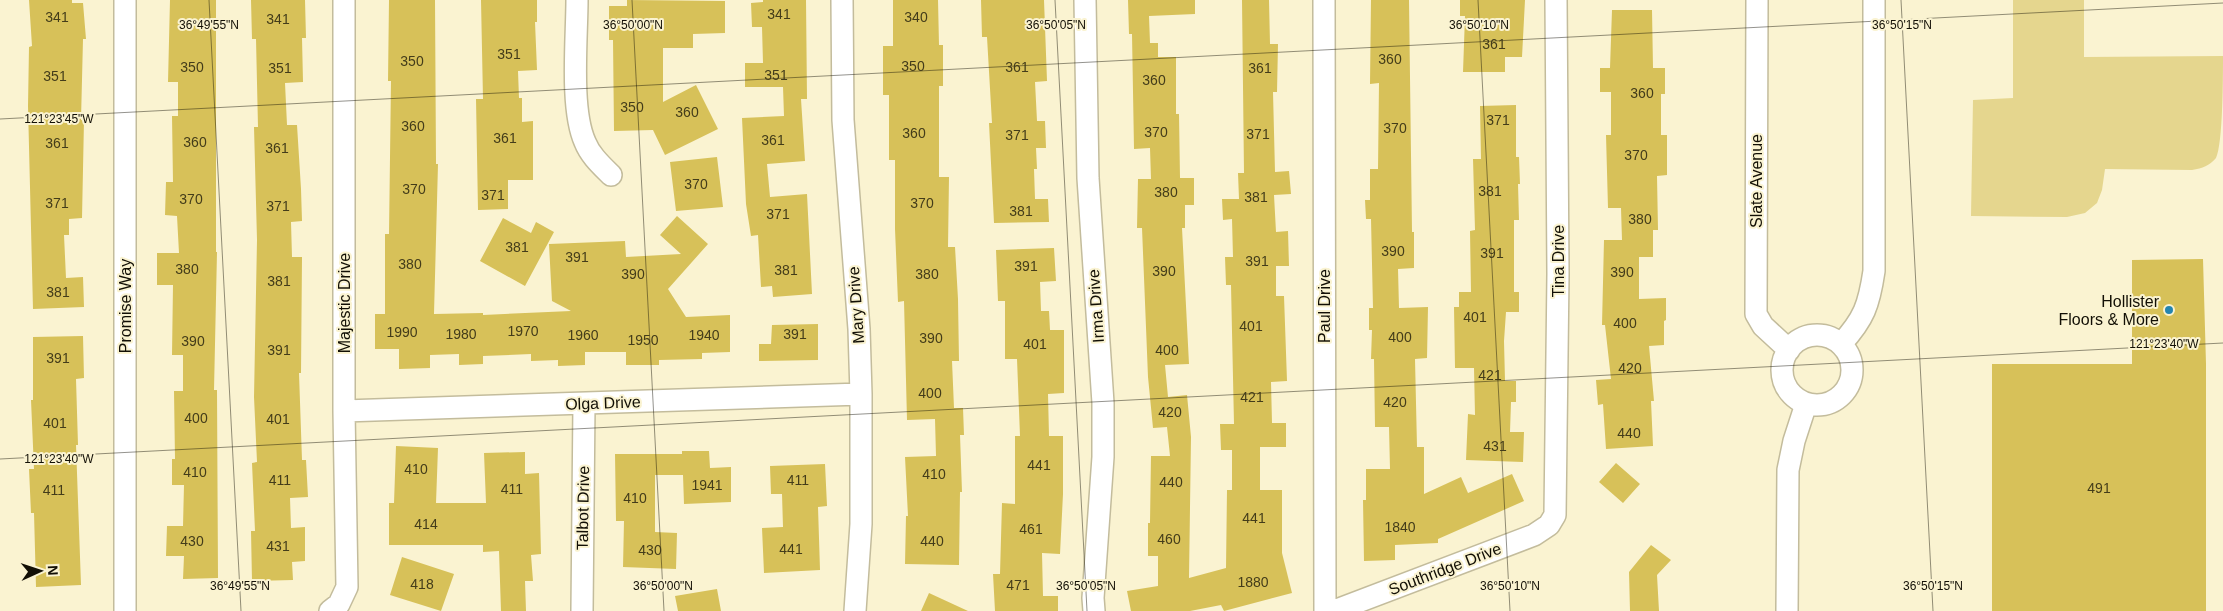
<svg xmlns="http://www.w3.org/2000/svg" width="2223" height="611" font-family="Arial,sans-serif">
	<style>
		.green { fill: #e5d68e }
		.building { fill: #d7c159 }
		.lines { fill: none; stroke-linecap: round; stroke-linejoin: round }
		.minor-casing { stroke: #c3bc9c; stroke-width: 24 }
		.minor { stroke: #fff; stroke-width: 21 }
		.ticks { fill: none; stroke: #120f05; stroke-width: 1; stroke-opacity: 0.45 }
		.poi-dot { fill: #2485b0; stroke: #faf3d1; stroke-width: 2 }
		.labels { text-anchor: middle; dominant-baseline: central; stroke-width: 4; stroke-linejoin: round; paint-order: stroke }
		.number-label { font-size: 14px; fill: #433c1a }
		.street-label { font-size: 16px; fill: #120f05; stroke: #faf3d1 }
		.poi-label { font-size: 16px; fill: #120f05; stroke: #faf3d1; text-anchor: end }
		.ticks-label { font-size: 12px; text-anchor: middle; fill: #120f05; stroke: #faf3d1; stroke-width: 4; stroke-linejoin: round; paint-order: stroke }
	</style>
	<rect width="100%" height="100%" fill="#faf3d1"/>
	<!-- green -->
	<path class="green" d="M2013,0h71v57l139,-1c0,20 0,88 -7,102 -7,8 -13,10 -24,12l-87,-1 -3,21 -5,13 -12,10 -18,4 -96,-1 2,-116 40,-2z"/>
	<!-- building -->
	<path class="building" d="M29,0h43v3h11l3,36h-3l-2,81h3l-2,98 -13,1v16h-5l2,43 17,-1 1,30 -51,2 -5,-203 1,-59 3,-1z
		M170,0h46v252h1l-3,138h3l1,188 -35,1 1,-23h-18l1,-30h16l1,-41h-12v-26h3l-1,-68h9v-36h-11l1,-70h-16v-32h22l-2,-37 -12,-1 1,-33h7l-1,-66h6v-34h-10z
		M251,0h54l1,38h-4l1,44 -18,1 2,42h10l4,64 1,32 -11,1 1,35h10l-1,116h-2l3,87h4l2,37 -18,1 1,30 14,-1v34l-13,1 1,18 -41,1 -1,-50h4l-3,-68 5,-1 -3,-65 3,-157 -3,-113h4l-2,-88h-4z
		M389,0h46l1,164h2l-4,150 49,-1v2l88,-4 -19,-10 -3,-57 76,-3 1,16 55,-3 -21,-19 17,-19 31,28 -40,45 18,28 44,-2v37l-28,1v6l-43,1v5h-33v-13h-41v13l-27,1v-6l-27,1v-7l-48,2v8l-24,1v-11l-29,1v13l-31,1v-20h-24v-35h10v-80h4l2,-153h-3z
		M481,0h56v22h-2l2,48 -19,1 1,27h3v24l11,-1v59h-25v29l-30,1 -2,-111h7z
		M627,0l98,1v32l-32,1v14h-30v54l33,-17 22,44 -53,26 -12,-25 -39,1 -1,-91h-4v-34h18z
		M763,0h43l1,99h-6l4,62 -38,3 3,33 37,-3 5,100 -39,3 -1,-11 -11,1 -3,-52 -7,1 -5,-32 -4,-86 42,-2 -1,-29h-38v-24h18l-1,-36h-10l-1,-24 12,-1z
		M893,0h45l1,45h4v41h-4v91h10l-1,70h7l3,52 1,62h-7l2,47h9l1,27h-4l2,57h-2l-1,73 -54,-1 1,-48h2l-3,-59 31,-1 -1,-37 -28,1 -3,-119 -6,1 -3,-73v-69h-6v-65h-6v-49h10z
		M981,0h63l3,81 -12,1 2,39h8l1,27h-10l1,21h-3l1,30h13l1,23 -55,1 -5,-100h3l-5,-86h-5z
		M1128,0h67v14l-46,2 1,27h8v14h18v57h3l1,64h14v27h-9v23h-3l7,136 -24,1 3,32 19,-2 4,42 -2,141 37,-10 1,-78h5v-40h-11l-1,-26h14l-3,-139h-5l-1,-28h8l-1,-38 -9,1 -1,-21h17l-1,-26h6l-2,-173h27l1,44h8l-1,48h-4l2,80 14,-1 2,23 -17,1 2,37 12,-1 1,35h-13v30h8l3,85 -16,1 1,41h14v24h-26v43h22v63l10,40 -68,18 -3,-6 -31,6h-59l-4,-20 31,-5v-30h-10v-33h2l1,-67h19l-3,-29 -14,1 -5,-51 -6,-149h-5l1,-49h13l-1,-31 -16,1 -2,-115h-3z
		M1371,0h38l3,232h2v36l-16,1 1,39 29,-1 -1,51 -12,1 2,88h7v47l37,-17 7,16 44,-19 12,27 -86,38v4l-43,2v15l-31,1 -1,-61h3v-31h24l-1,-42h-14l-1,-68h-3l1,-29h-3v-22h4l-2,-89h-5l-1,-19h5v-31h8l1,-86 -9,1z
		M1460,0h65l-3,57h-17v15h-42l2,-56h-5z
		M1612,10h40l1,58h12v26h-4v41h6v40l-10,1 1,54h-5v27h-14v42l27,-1v22l-2,1v24l-15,1 5,55h-3l2,45 -47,3 -3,-45 -5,1 -2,-25 15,-1 -6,-54h-3l2,-85h18l-1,-32h-13l-2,-73h5v-43h-11v-24h10z
		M1516,105v52h3l1,27h-2l1,36h-5v72h5v20h-13l-2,29 1,40h11v21h-5l-1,30h14l-1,30 -57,-2 2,-46 7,1 -1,-47h-19l-1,-61h5v-15h12l-1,-61 5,-1 -2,-71h8l-1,-53z
		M717,157l6,50 -47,4 -6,-49z
		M503,218l28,15 5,-11 18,10 -29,54 -45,-25z
		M1054,248l2,33 -16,1 1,29h8l1,19h14v63l-16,1 1,42h14v58l-3,60 -18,-1 1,43h15v15h-63l-2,-37h7l2,-71 13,1v-68h5l-3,-77h-12v-58h-7l-2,-51z
		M2203,259l3,105v247h-214v-247h140v-104z
		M818,324v36l-59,1v-17h12l1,-19z
		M83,336l1,42 -8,1 2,66h-2l5,140 -45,2 -2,-74h-3l-2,-44h5l-3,-69h2v-63z
		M396,446l42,2 -2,55h50l-2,-50 41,-1v22l14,-1 2,81 -10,1 2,26h-8l1,30h-25l-2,-60 -16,1v-7h-94v-42h5z
		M682,451h27l1,17 21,-1v35l-47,2 -1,-29h-28v57l22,1 -1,36 -53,-2 1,-46h-8l-1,-67h67z
		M1616,463l24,21 -17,19 -24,-21z
		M825,464l2,42 -9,1 2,63 -56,3 -2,-45 21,-1 -1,-33h-11l-1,-28z
		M1651,545l20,15 -14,15 2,36h-29l-1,-39z
		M402,557l52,17 -13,37 -51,-16z
		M717,589l4,22h-43l-3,-15z
		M929,593l39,18h-47z"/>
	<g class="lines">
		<!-- minor casing -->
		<g class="minor-casing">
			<path id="minor" d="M577,0c0,38 -7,109 8,142 5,13 16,23 26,33
				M842,0l1,120 16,209 2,65v130l-6,87
				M1085,0l3,178 15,225v54l-10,141 1,13
				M1324,0l1,611
				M1757,0l-1,314 7,12 26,24
				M1782 370a35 35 0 1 1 70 0a35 35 0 1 1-70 0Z
				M1841,344c23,-25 28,-39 33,-73v-271
				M344,411l517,-17
				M125,611v-611
				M330,611l9,-7 8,-17 -3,-176v-411
				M582,611l2,-207
				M1334,611l200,-76 15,-10 6,-10 3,-241 -2,-274
				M1787,611l1,-141 6,-29 12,-37"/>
		</g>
		<!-- minor -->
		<use href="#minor" class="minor"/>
	</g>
	<!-- ticks -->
	<path class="ticks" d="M209,0l32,611M632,0l32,611M1055,0l32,611M1478,0l32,611M1901,0l32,611M0,119l2223,-116M0,459l2223,-116"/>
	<!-- markers -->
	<circle class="poi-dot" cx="2169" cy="310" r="5"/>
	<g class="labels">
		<!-- number labels -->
		<g class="number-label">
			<text x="779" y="14">341</text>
			<text x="57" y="17">341</text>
			<text x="916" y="17">340</text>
			<text x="278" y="19">341</text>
			<text x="1494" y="44">361</text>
			<text x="509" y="54">351</text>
			<text x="1390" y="59">360</text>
			<text x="412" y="61">350</text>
			<text x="913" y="66">350</text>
			<text x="192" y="67">350</text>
			<text x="1017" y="67">361</text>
			<text x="280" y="68">351</text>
			<text x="1260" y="68">361</text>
			<text x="776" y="75">351</text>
			<text x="55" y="76">351</text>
			<text x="1154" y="80">360</text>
			<text x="1642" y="93">360</text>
			<text x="632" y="107">350</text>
			<text x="687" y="112">360</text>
			<text x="1498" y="120">371</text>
			<text x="413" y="126">360</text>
			<text x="1395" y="128">370</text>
			<text x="1156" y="132">370</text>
			<text x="914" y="133">360</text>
			<text x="1258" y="134">371</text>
			<text x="1017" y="135">371</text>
			<text x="505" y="138">361</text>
			<text x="773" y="140">361</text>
			<text x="195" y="142">360</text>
			<text x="57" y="143">361</text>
			<text x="277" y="148">361</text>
			<text x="1636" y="155">370</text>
			<text x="696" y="184">370</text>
			<text x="414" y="189">370</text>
			<text x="1490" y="191">381</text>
			<text x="1166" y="192">380</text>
			<text x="493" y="195">371</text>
			<text x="1256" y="197">381</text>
			<text x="191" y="199">370</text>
			<text x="57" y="203">371</text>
			<text x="922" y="203">370</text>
			<text x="278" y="206">371</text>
			<text x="1021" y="211">381</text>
			<text x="778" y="214">371</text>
			<text x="1640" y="219">380</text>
			<text x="517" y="247">381</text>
			<text x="1393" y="251">390</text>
			<text x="1492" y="253">391</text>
			<text x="577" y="257">391</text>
			<text x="1257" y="261">391</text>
			<text x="410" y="264">380</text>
			<text x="1026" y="266">391</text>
			<text x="187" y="269">380</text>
			<text x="786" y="270">381</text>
			<text x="1164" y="271">390</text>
			<text x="1622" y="272">390</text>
			<text x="633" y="274">390</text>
			<text x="927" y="274">380</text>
			<text x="279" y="281">381</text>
			<text x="58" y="292">381</text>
			<text x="1475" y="317">401</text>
			<text x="1625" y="323">400</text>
			<text x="1251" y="326">401</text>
			<text x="523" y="331">1970</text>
			<text x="402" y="332">1990</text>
			<text x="461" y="334">1980</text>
			<text x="795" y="334">391</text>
			<text x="583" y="335">1960</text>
			<text x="704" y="335">1940</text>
			<text x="1400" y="337">400</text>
			<text x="931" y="338">390</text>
			<text x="643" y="340">1950</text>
			<text x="193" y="341">390</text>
			<text x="1035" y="344">401</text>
			<text x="279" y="350">391</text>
			<text x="1167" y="350">400</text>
			<text x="58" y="358">391</text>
			<text x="1630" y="368">420</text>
			<text x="1490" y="375">421</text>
			<text x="930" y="393">400</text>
			<text x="1252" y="397">421</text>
			<text x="1395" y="402">420</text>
			<text x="1170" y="412">420</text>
			<text x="196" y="418">400</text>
			<text x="278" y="419">401</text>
			<text x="55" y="423">401</text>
			<text x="1629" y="433">440</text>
			<text x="1495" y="446">431</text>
			<text x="1039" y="465">441</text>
			<text x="416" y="469">410</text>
			<text x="195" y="472">410</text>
			<text x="934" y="474">410</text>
			<text x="280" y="480">411</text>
			<text x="798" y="480">411</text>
			<text x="1171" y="482">440</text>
			<text x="707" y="485">1941</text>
			<text x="2099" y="488">491</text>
			<text x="512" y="489">411</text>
			<text x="54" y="490">411</text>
			<text x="635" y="498">410</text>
			<text x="1254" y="518">441</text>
			<text x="426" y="524">414</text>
			<text x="1400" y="527">1840</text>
			<text x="1031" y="529">461</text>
			<text x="1169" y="539">460</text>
			<text x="192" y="541">430</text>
			<text x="932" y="541">440</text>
			<text x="278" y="546">431</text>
			<text x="791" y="549">441</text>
			<text x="650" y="550">430</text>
			<text x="1253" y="582">1880</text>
			<text x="422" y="584">418</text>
			<text x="1018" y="585">471</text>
		</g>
		<!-- street labels -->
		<g class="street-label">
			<text transform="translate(1756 181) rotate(-90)">Slate Avenue</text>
			<text transform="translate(1558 261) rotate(-90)">Tina Drive</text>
			<text transform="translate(344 303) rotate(-90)">Majestic Drive</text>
			<text transform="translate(856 305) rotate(-94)">Mary Drive</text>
			<text transform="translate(125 306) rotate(-90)">Promise Way</text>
			<text transform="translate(1096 306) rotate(-94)">Irma Drive</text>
			<text transform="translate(1324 306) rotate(-90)">Paul Drive</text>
			<text transform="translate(603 403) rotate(-2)">Olga Drive</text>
			<text transform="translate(583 508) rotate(-89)">Talbot Drive</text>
			<text transform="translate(1445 569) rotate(-21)">Southridge Drive</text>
		</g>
		<!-- poi labels -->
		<g class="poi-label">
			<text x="2159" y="301">Hollister<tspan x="2159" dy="18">Floors &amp; More</tspan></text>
		</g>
	</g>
	<g class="ticks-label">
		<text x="209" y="29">36°49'55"N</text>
		<text x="633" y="29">36°50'00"N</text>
		<text x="1056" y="29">36°50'05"N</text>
		<text x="1479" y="29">36°50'10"N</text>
		<text x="1902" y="29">36°50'15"N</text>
		<text x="59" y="123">121°23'45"W</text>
		<text x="2164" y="348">121°23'40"W</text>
		<text x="59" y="463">121°23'40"W</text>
		<text x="240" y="590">36°49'55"N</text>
		<text x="663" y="590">36°50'00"N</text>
		<text x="1086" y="590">36°50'05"N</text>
		<text x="1510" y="590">36°50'10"N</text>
		<text x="1933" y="590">36°50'15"N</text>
	</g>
	<!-- north arrow -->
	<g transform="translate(40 571) rotate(87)" stroke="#faf3d1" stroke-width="4" paint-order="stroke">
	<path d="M0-4L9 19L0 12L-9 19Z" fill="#120f05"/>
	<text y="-8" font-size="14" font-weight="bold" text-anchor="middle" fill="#120f05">N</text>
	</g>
</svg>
